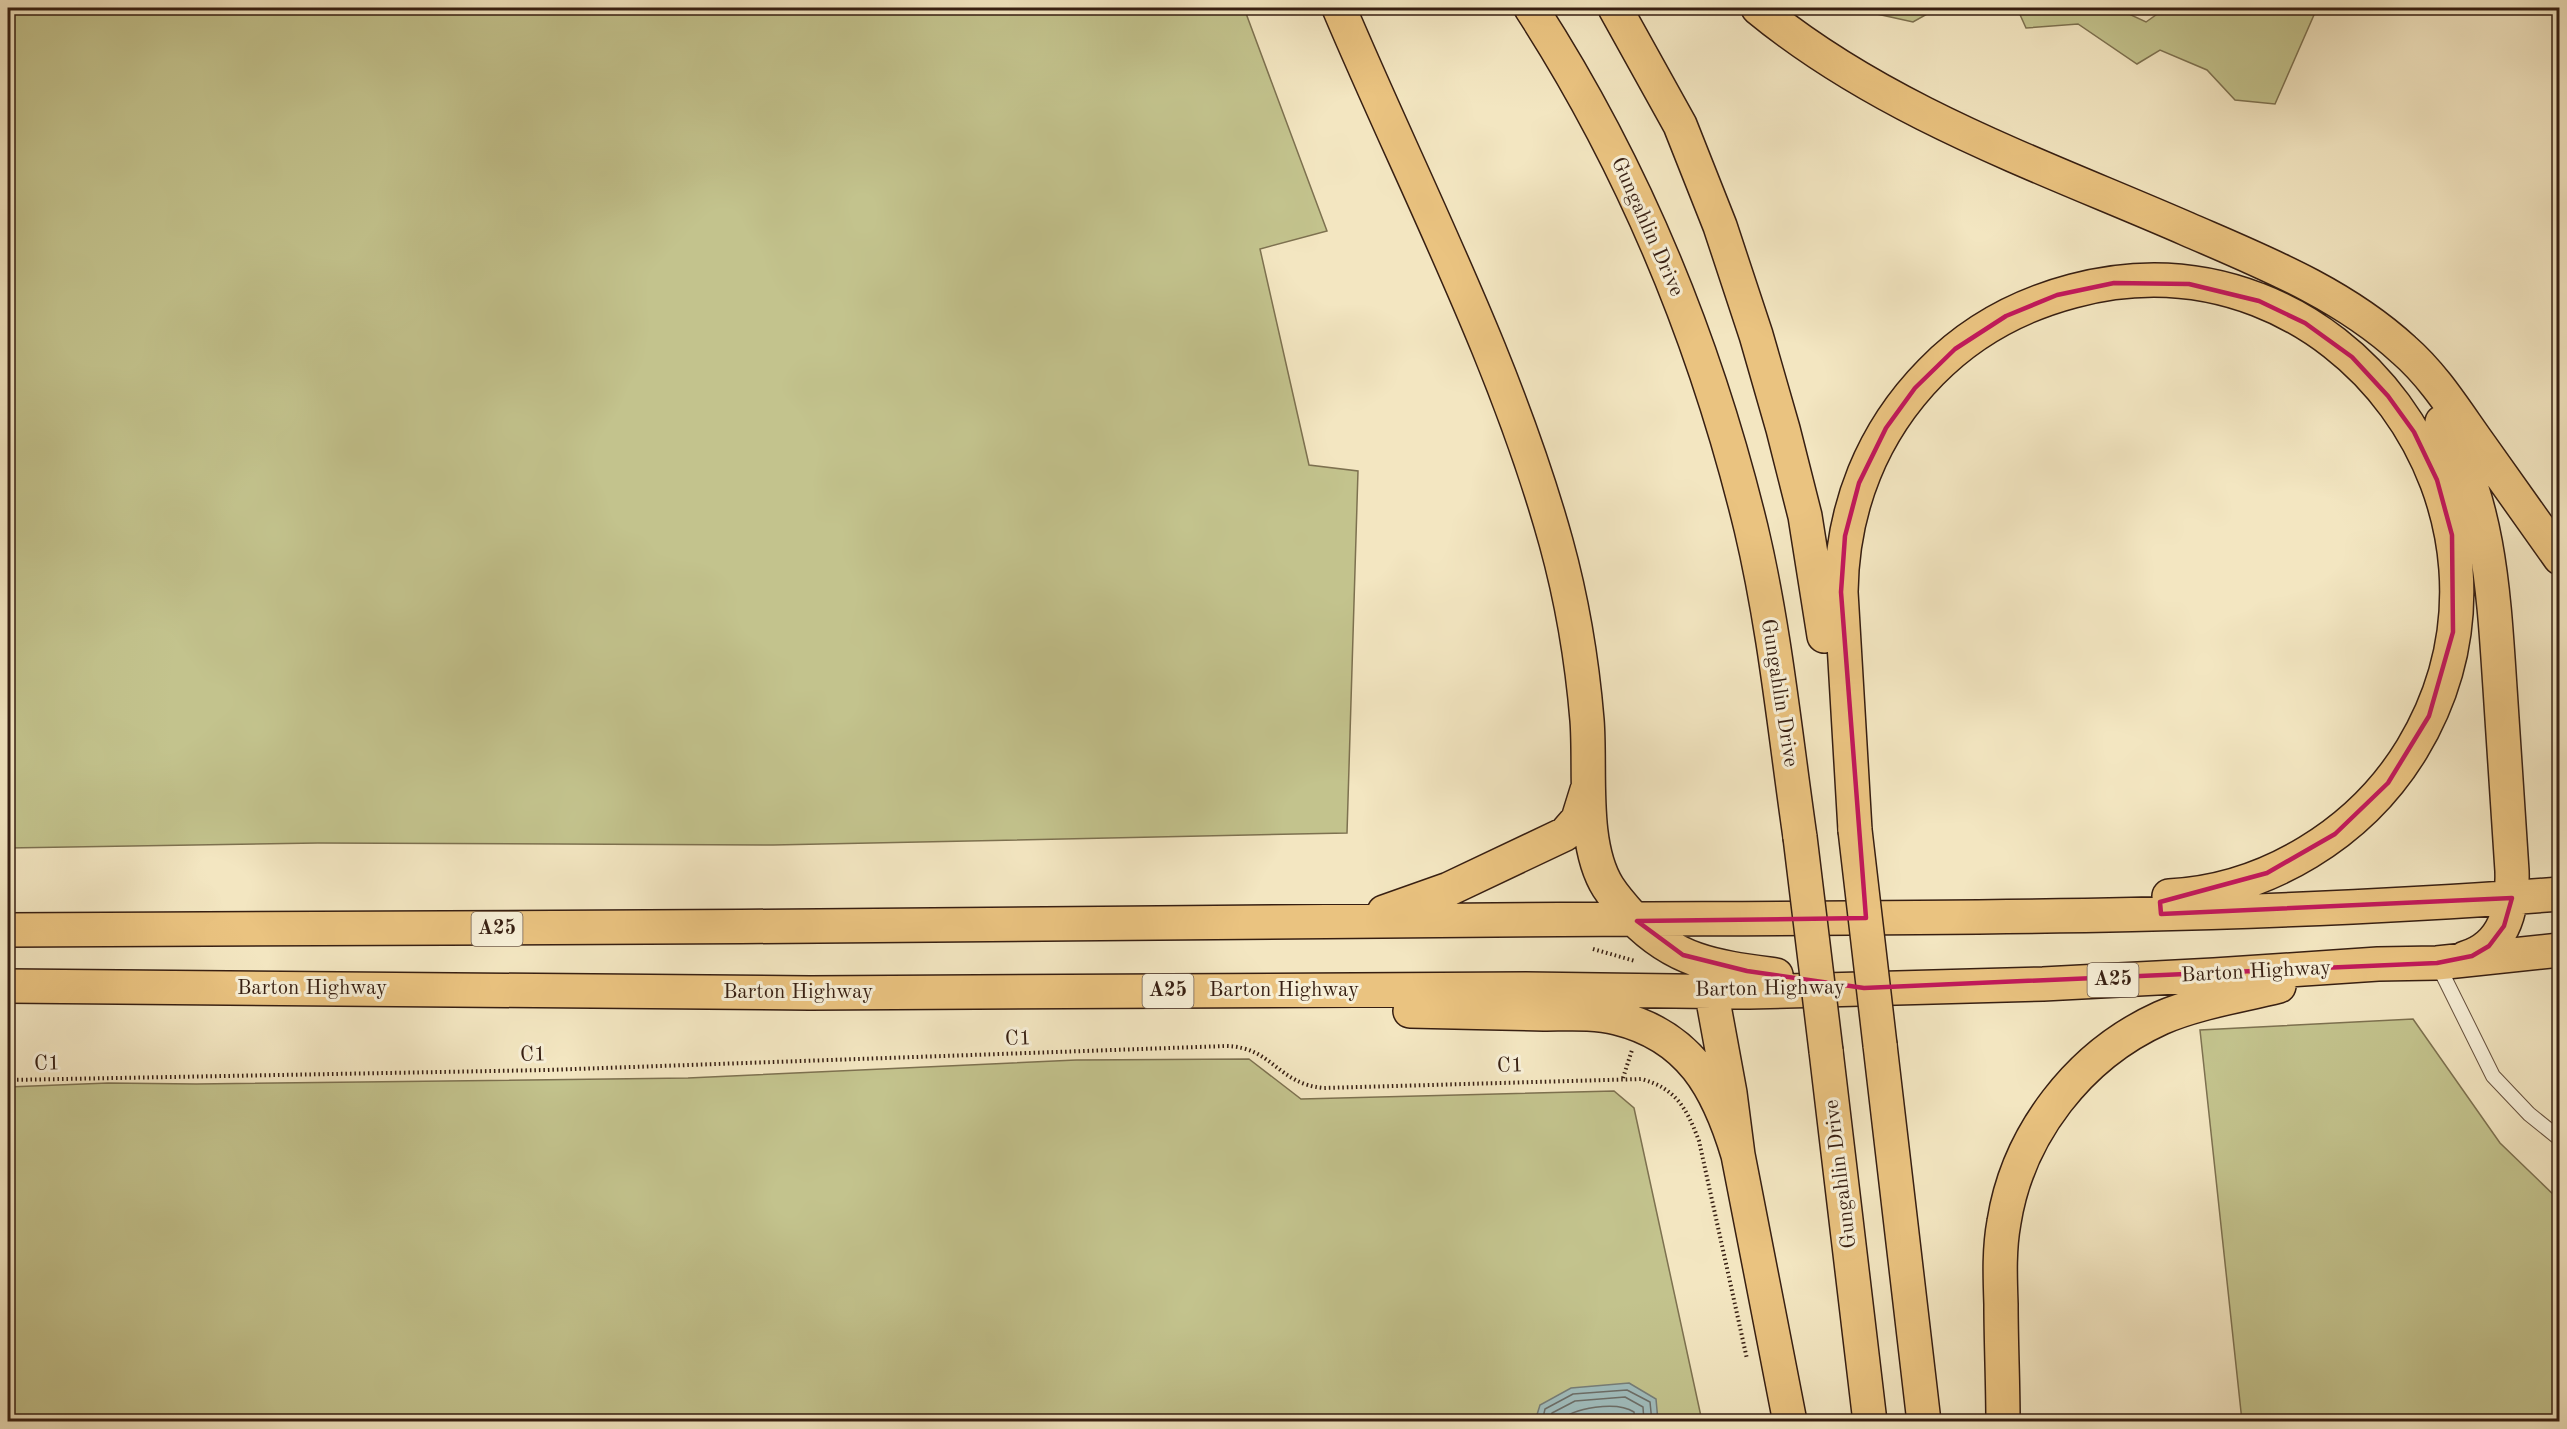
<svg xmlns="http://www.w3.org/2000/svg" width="2567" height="1429" font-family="'Old Standard TT',serif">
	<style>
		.green { fill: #c3c38d; stroke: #7d7150; stroke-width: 1.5 }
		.water { fill: #a0bdbd; stroke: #767e79; stroke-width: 1.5 }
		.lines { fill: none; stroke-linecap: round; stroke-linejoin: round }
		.shore { stroke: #6c6e68; stroke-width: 1.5 }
		.lane-casing { stroke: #66513e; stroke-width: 16 }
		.highway-casing { stroke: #371f12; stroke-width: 36 }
		.path { stroke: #371f12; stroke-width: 4; stroke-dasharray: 1.5 3; stroke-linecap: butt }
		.lane { stroke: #f7efd7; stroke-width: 14 }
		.highway { stroke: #eac380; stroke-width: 33 }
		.highway-bridge-casing { stroke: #371f12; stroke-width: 36; stroke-linecap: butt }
		.highway-bridge { stroke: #eac380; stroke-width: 33 }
		.marked { fill: none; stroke: #c2185b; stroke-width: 4.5; stroke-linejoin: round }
		.labels { text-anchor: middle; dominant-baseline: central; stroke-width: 6; stroke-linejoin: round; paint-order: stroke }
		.shield { fill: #f7efd7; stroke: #715d4d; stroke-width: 1.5 }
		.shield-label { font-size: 20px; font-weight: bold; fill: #371f12 }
		.street-label { font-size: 21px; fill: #371f12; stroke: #f7efd7 }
	</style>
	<rect width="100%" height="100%" fill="#f3e6c1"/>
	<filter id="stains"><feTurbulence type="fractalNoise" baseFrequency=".00333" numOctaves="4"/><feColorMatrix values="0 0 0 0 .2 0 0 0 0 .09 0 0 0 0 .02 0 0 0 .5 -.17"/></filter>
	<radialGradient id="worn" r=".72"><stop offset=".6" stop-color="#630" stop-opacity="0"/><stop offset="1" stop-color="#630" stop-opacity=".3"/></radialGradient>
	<!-- green -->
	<path class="green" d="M8,8h1236l83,223 -67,18 49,216 49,6 -11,362 -574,12 -455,-2 -310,5z
		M1872,8h66l-25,14 -36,-8z
		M2017,8h99l30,14 14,-10 1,-4h156l-42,96 -40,-4 -28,-30 -47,-20 -23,14 -59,-40 -52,4z
		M2413,1019l87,124 59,57v221h-317l-42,-391z
		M1249,1059l52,40 313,-8 20,17 68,313h-1694v-334l100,-4 88,1 492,-6 388,-18z"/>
	<!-- water -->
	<path class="water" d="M1629,1383l27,16 2,22h-123l5,-16 31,-17z"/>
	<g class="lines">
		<!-- shore -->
		<path class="shore" d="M1542,1422l3,-13 28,-15 54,-4 23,12 2,20
			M1549,1422l3,-9 23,-12 50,-4 18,10 1,15
			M1559,1422c14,-15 58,-21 75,-10l1,10"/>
		<!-- lane casing -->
		<g class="lane-casing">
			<path id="lane" d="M2437,963l56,113 36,38 31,25"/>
		</g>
		<!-- highway casing -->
		<g class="highway-casing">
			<path id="highway" d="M1339,8c74,175 166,350 217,534 16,58 26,118 31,178 4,50 -6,124 21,167 7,11 16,21 25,31 44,45 84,49 143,57
				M1531,8c103,159 175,335 220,520 24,101 34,206 49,309
				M1615,8l65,117 40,101 36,109 27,94 22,87 19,120
				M1758,8c125,103 282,157 429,221 76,33 155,64 217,121 30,26 52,62 75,94 27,38 54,76 81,114
				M2442,422c48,78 52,177 58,266 4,61 8,122 12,183 1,36 -6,75 -47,87
				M1855,830l-14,-238c1,-84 31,-160 90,-220 39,-40 89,-67 142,-81 266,-71 480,224 339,458 -51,84 -145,142 -243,147
				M1384,912l65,-23 116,-55 13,-15 9,-29
				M8,930c496,-1 991,-5 1487,-10 355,-3 711,2 1065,-26
				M1715,968l-2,14 1,24 16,87 8,62 52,267
				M8,986l802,7 716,-4 223,3 294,-8 171,-9 164,-11 59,-1 123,-13
				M1410,1011c45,1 89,2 134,3 23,0 50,-2 73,4 73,18 101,70 121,137
				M1880,1045l44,377
				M1826,1051l44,371
				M2003,1422c0,-40 -2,-79 -2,-118 -1,-28 -2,-55 3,-82 14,-88 75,-167 157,-204 37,-16 79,-22 118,-32"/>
		</g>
		<!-- path -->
		<path class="path" d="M1593,949l42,12
			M1623,1078l9,-28
			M8,1080l539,-10 679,-24c47,1 51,38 98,42l317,-9c35,9 46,30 58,62l48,218"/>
		<!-- lane -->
		<use href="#lane" class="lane"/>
		<!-- highway -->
		<use href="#highway" class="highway"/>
		<!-- highway-bridge casing -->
		<g class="highway-bridge-casing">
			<path id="highway-bridge" d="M1855,830l25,215
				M1800,837l26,214"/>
		</g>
		<!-- highway-bridge -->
		<use href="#highway-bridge" class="highway-bridge"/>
	</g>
	<!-- marked area -->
	<path class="marked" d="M2114,283l75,1 70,17 46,22 47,34 36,39 26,36 23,48 15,55 1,97 -24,84 -41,67 -53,51 -68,39 -107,29 1,12 351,-16 -8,28 -15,20 -17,10 -35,7 -573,25 -117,-17 -64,-16 -46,-34 229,-3 -25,-326 4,-56 14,-53 27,-55 29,-40 40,-39 51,-33 51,-21z"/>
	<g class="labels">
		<!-- shield labels -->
		<g class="shield">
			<rect x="471.5" y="912" width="51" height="34" rx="4.5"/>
			<rect x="2087.5" y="963" width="51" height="34" rx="4.5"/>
			<rect x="1142.5" y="974" width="51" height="34" rx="4.5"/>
		</g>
		<g class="shield-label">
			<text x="497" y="929">A25</text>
			<text x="2113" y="980">A25</text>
			<text x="1168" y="991">A25</text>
		</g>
		<!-- street labels -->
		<g class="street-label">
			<text transform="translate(1647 227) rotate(66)">Gungahlin Drive</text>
			<text transform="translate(1779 693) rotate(81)">Gungahlin Drive</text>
			<text transform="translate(2256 972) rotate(-3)">Barton Highway</text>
			<text x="312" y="988">Barton Highway</text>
			<text transform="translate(1770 989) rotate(-1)">Barton Highway</text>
			<text x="1284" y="990">Barton Highway</text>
			<text x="798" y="992">Barton Highway</text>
			<text transform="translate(1018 1039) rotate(-2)">C1</text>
			<text transform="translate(533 1055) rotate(-1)">C1</text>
			<text transform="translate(47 1064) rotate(-1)">C1</text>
			<text transform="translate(1510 1066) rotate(-2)">C1</text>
			<text transform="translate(1841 1174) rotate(-97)">Gungahlin Drive</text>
		</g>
	</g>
	<!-- margin -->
	<rect width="2567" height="1429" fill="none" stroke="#f3e6c1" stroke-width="30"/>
	<rect x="9" y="9" width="2549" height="1411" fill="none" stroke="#371f12" stroke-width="3"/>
	<rect x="15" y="15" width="2537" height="1399" fill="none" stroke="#371f12" stroke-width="1.5"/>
	<rect width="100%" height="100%" filter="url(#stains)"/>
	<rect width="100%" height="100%" fill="url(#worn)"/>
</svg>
